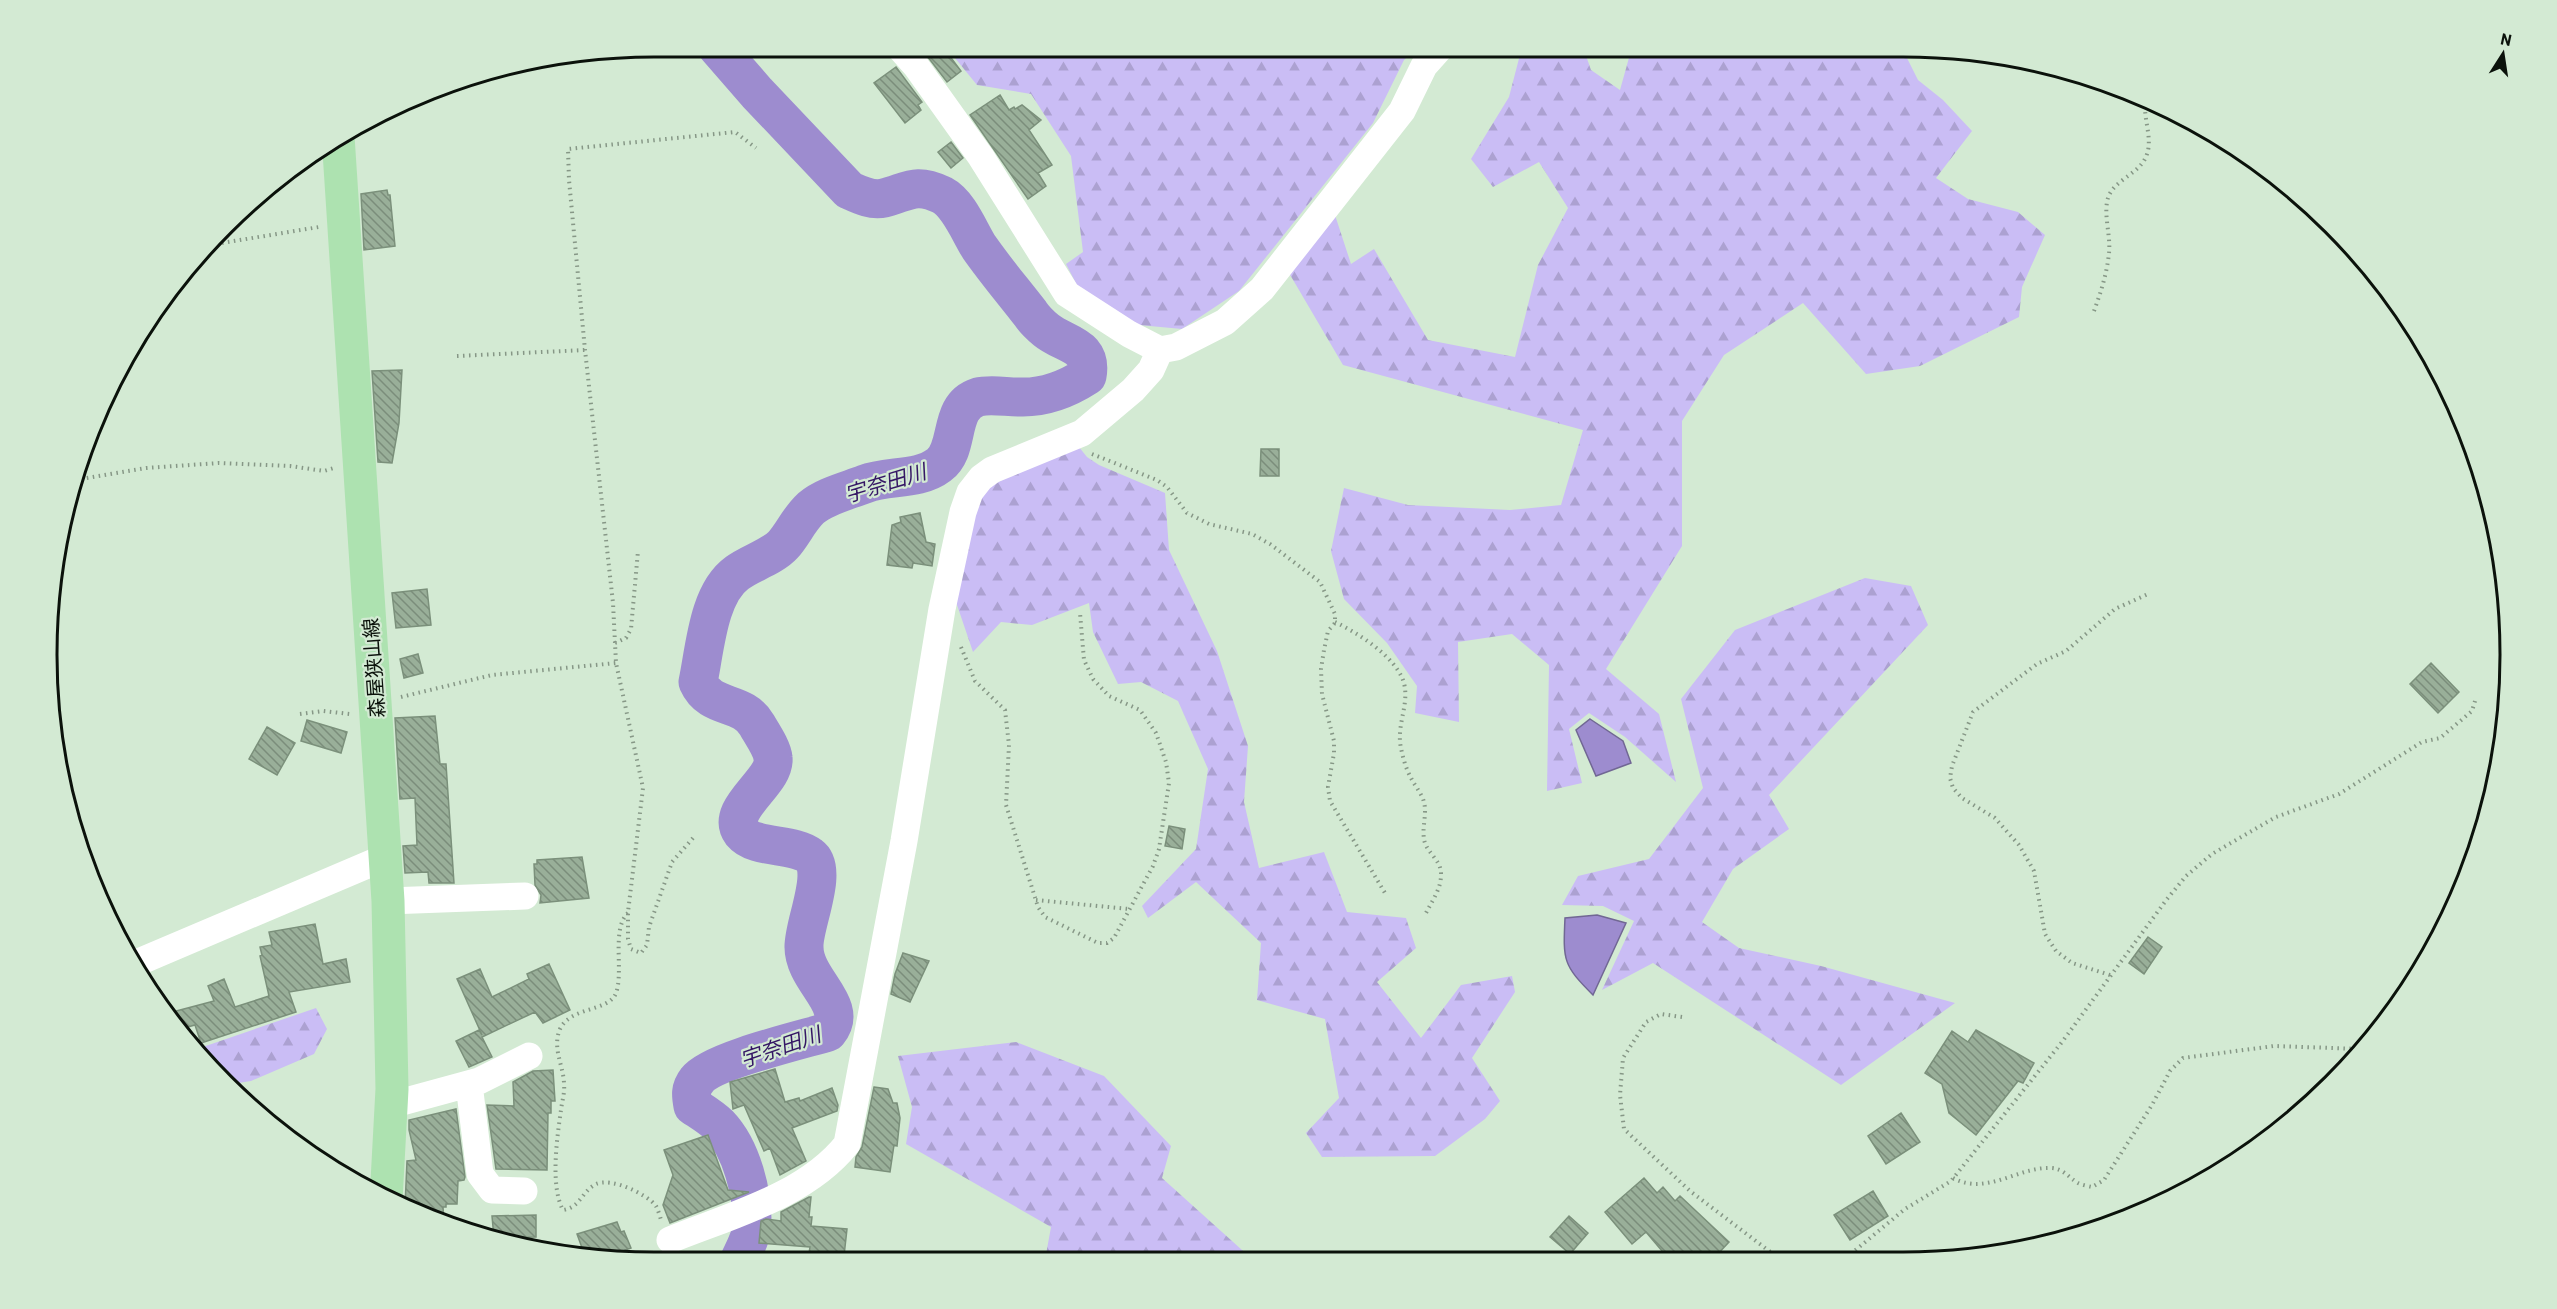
<svg xmlns="http://www.w3.org/2000/svg" width="2557" height="1309" font-family="Barlow,'Noto Sans JP',sans-serif">
	<style>
		.forest { fill: url(#forest-firs) }
		.water { fill: #9d8ccf; stroke: #716794; stroke-width: 1.5 }
		.lines { fill: none; stroke-linecap: round; stroke-linejoin: round }
		.river { stroke: #9d8ccf; stroke-width: 39 }
		.building { fill: url(#building-back-hatch); stroke: #7b907b; stroke-width: 1.5 }
		.path { stroke: #869786; stroke-width: 4; stroke-dasharray: 1.5 4.5; stroke-linecap: butt }
		.minor { stroke: #fff; stroke-width: 27 }
		.major { stroke: #ade2b0; stroke-width: 33 }
		.labels { text-anchor: middle; dominant-baseline: central; stroke-width: 4.5; stroke-linejoin: round; paint-order: stroke }
		.street-label { font-size: 20px; fill: #0b120b; stroke: #d3ead3 }
		.water-label { font-size: 21px; font-style: italic; fill: #351765; stroke: #d3ead3 }
		.rim { fill: none; stroke: #0b120b; stroke-width: 3 }
	</style>
	<defs>
		<pattern id="forest-firs" width="22" height="20" patternUnits="userSpaceOnUse" patternTransform="scale(1.5)"><rect width="22" height="20" fill="#cabdf5"/><path d="M5 1l3.5 6h-7zM16 11l3.5 6h-7z" fill="#aca1d1"/></pattern>
		<pattern id="building-back-hatch" width="6" height="6" patternUnits="userSpaceOnUse" patternTransform="scale(1.5)"><rect width="6" height="6" fill="#99af99"/><path d="M-1 5l2 2M0 0l6 6M5-1l2 2" fill="none" stroke="#7b8d7b"/></pattern>
	</defs>
	<rect width="100%" height="100%" fill="#d3ead3"/>
	<!-- forest -->
	<path class="forest" d="M946,47h472l-14,13 -31,63 -134,168 -57,38 -54,-5 -46,-29 -16,-31 17,-12 -12,-96 -40,-62 -54,-9z
		M1522,47h61l8,23 29,20 12,-43 270,1 16,32 25,20 29,31 -36,47 32,21 50,13 27,23 -23,52 -3,30 -99,49 -54,8 -63,-71 -79,52 -42,66v125l-76,123 53,45 17,68 -51,-45 -36,-24 -20,16 13,54 -35,8 2,-126 -37,-31 -54,8 1,80 -44,-9 2,-27 -30,-43 -43,-44 -13,-48 13,-63 64,17 102,5 51,-5 22,-75 -240,-65 -54,-92 46,-58 16,49 23,-15 54,91 87,17 23,-92 30,-57 -29,-46 -46,25 -22,-28 38,-62z
		M1075,442l12,15 12,8 66,28 4,57 48,101 31,95 -4,56 15,66 65,-16 23,60 59,6 10,30 -39,34 44,56 40,-53 51,-9 3,16 -43,66 28,43 -15,18 -50,37 -113,1 -16,-24 33,-35 -14,-79 -68,-19 4,-57 -65,-61 -48,36 -6,-12 54,-57 12,-80 -30,-68 -37,-19 -23,2 -25,-52 -4,-29 -57,22 -31,-3 -28,30 -17,-50 23,-110z
		M1865,578l46,8 17,39 -159,170 20,34 -56,40 -31,53 37,26 82,18 134,37 -114,82 -188,-122 -51,27 32,-69 -31,-15 -41,-1 16,-29 71,-17 54,-71 -22,-89 54,-69z
		M316,1008l11,21 -13,25 -63,27 -26,4 -31,-35z
		M1016,1042l88,34 67,70 -9,32 90,81 -207,1 6,-33 -145,-83 6,-37 -14,-51z"/>
	<!-- water -->
	<path class="water" d="M1590,719l33,22 8,22 -35,13 -20,-46z
		M1597,915l29,8 -33,72c-30,-30 -30,-34 -28,-77z"/>
	<g class="lines">
		<!-- river -->
		<path class="river" d="M717,47l40,46 92,97c11,5 23,11 35,8 24,-6 31,-16 58,-3 17,9 27,36 37,52 16,23 34,44 51,66 4,6 10,12 16,17 18,15 47,14 41,46 -20,13 -44,22 -68,21 -13,0 -29,-3 -41,0 -31,10 -17,52 -39,68 -21,16 -51,10 -74,19 -18,7 -40,12 -54,24 -12,11 -18,26 -28,37 -11,12 -33,18 -46,28 -29,21 -32,76 -39,109 13,29 44,17 59,43 5,9 15,23 16,33 3,24 -49,51 -31,75 13,16 52,10 68,23 19,14 -7,70 -6,91 0,34 46,58 24,85 -27,8 -117,29 -131,48 -7,9 -6,15 -4,26 9,6 19,12 26,19 23,24 34,69 33,101 -1,12 -8,24 -13,35"/>
	</g>
	<!-- building -->
	<path class="building" d="M923,47h20l18,24 -14,11 -26,-34z
		M896,67l26,35 -4,3 3,5 -16,13 -31,-40z
		M1000,95l9,15 5,-3 1,2 7,-4 19,15 -12,10 23,35 -14,8 8,13 -18,13 -58,-84z
		M951,142l12,16 -12,10 -13,-16z
		M387,190l1,5h2l5,51 -31,4 -3,-56z
		M402,370l-3,53 -7,40 -14,-1 -6,-91z
		M1261,449h18v27h-19z
		M920,513l6,29 9,2 -3,22 -19,-3 -1,5 -25,-3 5,-40 9,-3 -1,-5z
		M427,589l4,36 -35,3 -4,-35z
		M418,654l5,19 -19,5 -4,-19z
		M2431,663l28,29 -21,21 -28,-29z
		M435,716l5,48h6l8,119h-25l-1,-11 -23,1 -2,-27 14,-1 -2,-47 -15,1 -5,-81z
		M307,720l40,12 -6,21 -40,-12z
		M267,727l28,16 -18,32 -28,-16z
		M1169,826l16,3 -3,20 -17,-3z
		M582,857l7,41 -49,5 1,-8 -6,-10 -1,-21h3v-4z
		M315,924l8,40 23,-5 4,23 -61,10 7,20 -95,31 -6,-18 -18,5 -5,-6 -7,-10 49,-13 -6,-15 16,-7 11,28 34,-11 -9,-40 2,-1 -2,-8 12,-2 -3,-13z
		M2148,937l14,10 -18,27 -15,-11z
		M903,953l26,8 -19,41 -19,-8 4,-20z
		M549,964l21,46 -27,13 -8,-11 -53,25 10,20 -23,10 -13,-26 23,-11 3,5 -25,-56 23,-10 12,28 37,-18 -2,-5z
		M1976,1030l58,33 -11,20 -5,-2 -42,54 -27,-22 -7,-29 -17,-11 27,-42 16,11z
		M775,1069l10,33 14,-4 1,3 32,-13 6,17 -1,6 -45,17 14,33 -26,14 -10,-27 -6,3 -20,-46 -11,4 -3,-27z
		M553,1070l2,31h-4v12h-3l-1,57 -51,-1 -9,-64 27,1 -1,-24 20,-11z
		M874,1087l14,2 5,14h4l3,15 -3,28 -3,-1 -4,27 -35,-5 1,-10 6,-10z
		M456,1109l9,68 -1,3 -6,1 -1,23h-11v3h-3l1,15 -39,-15 2,-46 9,-1 -7,-30v-10z
		M1901,1113l19,29 -34,22 -18,-28z
		M708,1135l20,55 21,2 -79,31 -7,-18 10,-30 -9,-25z
		M1644,1178l13,15 6,-6 12,14 5,-5 49,46 -15,16h-46l-22,-26 -14,12 -27,-32z
		M1873,1191l15,25 -38,24 -16,-25z
		M809,1197h2l-2,20h3l-1,9 36,3 -3,27 -35,-3 1,-6 -51,-4 2,-22 5,-2 15,2v-9z
		M536,1215v22l-42,1 -2,-22z
		M1569,1216l19,17 -18,21 -20,-17z
		M617,1222l4,10 3,-1 7,17 -6,2 4,11 -44,-5 -8,-22z"/>
	<g class="lines">
		<!-- path -->
		<path class="path" d="M222,243l97,-16
			M2094,311c7,-19 13,-38 15,-58 2,-17 -6,-39 -1,-55 6,-19 33,-24 39,-44 6,-17 -5,-37 -1,-55
			M457,356l128,-6
			M1092,454l65,26 10,7 20,26 22,11 43,10 18,10 50,38 15,32v9l-7,8 -4,19 -3,19 1,25 12,47v12l-6,34 2,14 55,92
			M75,480l71,-12 73,-5 71,3 34,5 10,-3
			M1335,622c21,10 51,29 64,50 16,25 -4,50 2,76 2,10 5,21 10,30 4,8 11,16 13,24 3,12 -2,25 0,37 2,14 18,21 17,36 0,14 -9,26 -15,38
			M615,643l11,-5 5,-9 7,-78
			M961,647l14,34 30,29 4,35 -3,60 32,102 7,10 53,26h9l7,-5 39,-72 6,-17 10,-66 -3,-21 -10,-29 -16,-23 -31,-14 -16,-17 -9,-19 -4,-47
			M401,697l91,-22 124,-12
			M300,714l23,-3 27,3
			M693,838l-21,24 -23,65 -2,18 -6,8 -10,-4 -3,-10v-27l15,-124 -27,-125 -3,-60 -28,-253 -16,-170 -1,-31 167,-17 21,16
			M1036,900l93,9
			M628,913c-17,16 -4,58 -12,80 -7,19 -45,13 -56,36 -8,19 3,35 4,54 1,10 -2,18 -3,27 -4,28 -11,76 2,100 18,-3 18,-18 33,-26 15,-7 51,10 60,22 2,4 4,10 5,14
			M2110,975l-38,-12 -16,-12 -11,-17 -11,-63 -15,-26 -24,-27 -33,-20 -9,-10 -3,-10 2,-12 21,-54 64,-48 29,-13 49,-42 33,-15
			M1682,1017l-21,-3 -15,8 -23,36 -3,37 4,34 66,62 83,63 1,4
			M1953,1178c33,18 65,-11 97,-10 13,0 18,9 28,15 4,2 10,3 14,4l12,-7 48,-75 18,-34 13,-13 91,-12 87,3
			M1846,1258l59,-49 46,-28 111,-139 105,-143 19,-23 26,-22 64,-37 63,-23 83,-52 18,-4 32,-27 3,-10"/>
		<!-- minor -->
		<path class="minor" d="M899,47l17,19 65,91 86,137 62,40 31,16 16,-3 49,-25 37,-33 140,-178 22,-45 17,-19
			M388,901l137,-5
			M134,964l252,-107
			M469,1084l11,90 12,16 32,1
			M391,1105l88,-24 50,-25
			M670,1240c59,-24 136,-44 177,-96l57,-303 38,-232 21,-97 7,-20 11,-14 11,-8 90,-37 51,-43 18,-20 9,-20"/>
		<!-- major -->
		<path class="major" d="M338,136l50,765 4,188 -6,111"/>
	</g>
	<g class="labels">
		<!-- street labels -->
		<g class="street-label">
			<text transform="translate(373 668) rotate(-94)">森屋狭山線</text>
		</g>
		<!-- water labels -->
		<g class="water-label">
			<text transform="translate(885 482) rotate(-17)">宇奈田川</text>
			<text transform="translate(780 1046) rotate(-19)">宇奈田川</text>
		</g>
	</g>
	<!-- crop -->
	<path d="M0 0H2557V1309H0ZM654 57H1903A597 597 0 0 1 2500 654V655A597 597 0 0 1 1903 1252H654A597 597 0 0 1 57 655V654A597 597 0 0 1 654 57Z" fill="#d3ead3" fill-rule="evenodd"/>
	<path class="rim" d="M654 57H1903A597 597 0 0 1 2500 654V655A597 597 0 0 1 1903 1252H654A597 597 0 0 1 57 655V654A597 597 0 0 1 654 57Z"/>
	<!-- north arrow -->
	<g transform="translate(2503 54) rotate(12)" stroke="#d3ead3" stroke-width="4.5" paint-order="stroke">
	<path d="M0-4.5L10 22L0 15L-10 22Z" fill="#0b120b"/>
	<text y="-9" font-size="16" font-weight="bold" text-anchor="middle" fill="#0b120b">N</text>
	</g>
</svg>
